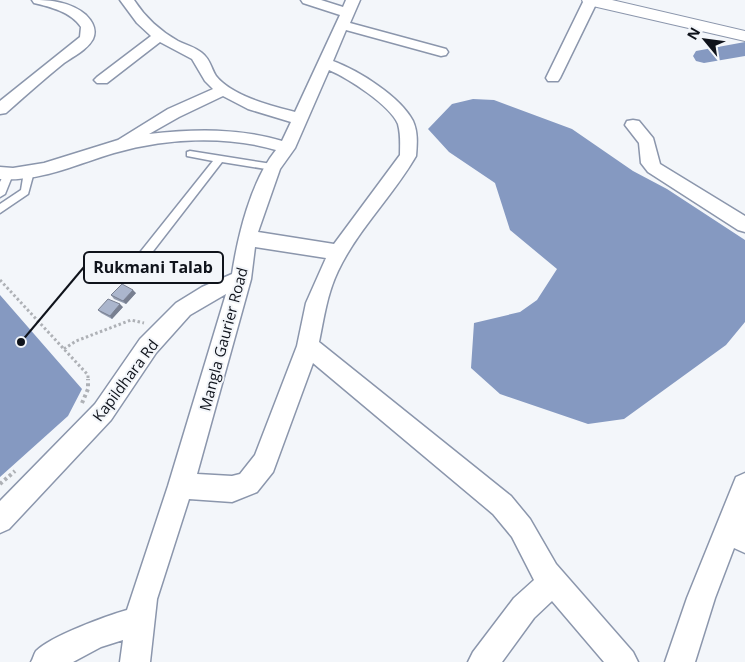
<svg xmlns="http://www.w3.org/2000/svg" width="745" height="662" font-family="'Open Sans',sans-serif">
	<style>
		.water { fill: #8599c1 }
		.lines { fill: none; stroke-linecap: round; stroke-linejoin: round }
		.river { fill: #8599c1; fill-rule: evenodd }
		.lane-casing { stroke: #8b96ac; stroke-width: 3 }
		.street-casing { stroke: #8b96ac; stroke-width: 3 }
		.secondary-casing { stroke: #8b96ac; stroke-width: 2 }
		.path-far1 { stroke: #aeb1b6; stroke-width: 3; stroke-dasharray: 2.5 2.5; stroke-linecap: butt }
		.path { stroke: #aeb1b6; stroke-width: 4; stroke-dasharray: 3 3; stroke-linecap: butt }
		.lane { fill: #fff; fill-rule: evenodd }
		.street { fill: #fff; fill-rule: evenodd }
		.secondary { fill: #fff; fill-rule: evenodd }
		.wall { fill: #939db0 }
		.shaded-wall { fill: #787f90 }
		.building { fill: #abb6cd; stroke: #787f90 }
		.labels { text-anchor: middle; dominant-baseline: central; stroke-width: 4; stroke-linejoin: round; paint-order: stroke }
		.street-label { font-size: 15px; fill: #0f131b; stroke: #f3f6fa }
		.leader { fill: none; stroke: #0f131b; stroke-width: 2 }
		.callout-dot { fill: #0f131b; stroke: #f3f6fa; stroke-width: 2 }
		.callout { fill: #f3f6fa; stroke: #0f131b; stroke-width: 2 }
		.callout-label { font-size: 16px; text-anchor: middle; font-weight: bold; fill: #0f131b }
	</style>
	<rect width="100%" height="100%" fill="#f3f6fa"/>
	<!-- water -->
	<path class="water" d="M473,99l21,1 78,29 61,42 34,18 78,51v82l-19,23 -102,74 -36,5 -88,-30 -29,-26 3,-45 46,-11 17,-12 20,-31 -47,-39 -15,-47 -46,-31 -21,-23 24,-25z
		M0,295l82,94 -14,27 -68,61z"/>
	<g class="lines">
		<!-- river -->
		<path class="river" d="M745,42v14l-41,7 -8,-2 -3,-5 3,-5z"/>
		<!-- lane casing -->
		<g class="lane-casing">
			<path id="lane" d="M190,151l82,13 5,3 -5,3 -50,-8 -92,119h-8l-1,-3 1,-3 91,-114 -26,-5v-4z
				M29,169l5,3 -6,22 -28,19v-9l21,-14 3,-18z
				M8,171l5,3 -8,20 -5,3v-15l5,-10z"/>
		</g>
		<!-- street casing -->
		<g class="street-casing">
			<path id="street" d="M32,0c20,0 39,2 54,15 7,7 11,15 7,24 -6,11 -19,17 -29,24 -20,16 -39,33 -58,50l-6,1v-13l80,-64 1,-10c-10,-15 -30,-20 -47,-24z
				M120,0h14c11,17 26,31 44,41 8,4 17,6 24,12 8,6 9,15 14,23 16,20 55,30 79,36l45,-97 -37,-12 -2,-3h20l22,7 3,-7h14l-10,23 96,26 2,3 -2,3 -5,1 -95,-26 -13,31c26,10 67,35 80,60 5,11 4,23 3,35 -23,40 -58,73 -78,115 -11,23 -14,47 -19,71l192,154 19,23 26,45 77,88 5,10h-34l-52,-61 -18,17 -32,44h-34l5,-10 41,-54 20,-18 -22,-43 -19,-23 -180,-151 -40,109 -16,20 -25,10 -43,-3 -32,100 -7,63h-30l3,-22 -22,7 -28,15h-42c2,-3 3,-8 5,-11 15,-15 70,-35 91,-41l41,-124 58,-192 -36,21 -34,38 -45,67 -102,109 -9,4v-32l95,-97 45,-65 36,-36 26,-16 30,-13c6,-39 19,-93 44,-124 -50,-15 -111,-12 -162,3 -37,11 -74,29 -114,26v-12l13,1 31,-5 74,-23 50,-31 45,-20 -8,-8 -13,-22 -32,-17 -53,41h-10l-3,-3 3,-3 54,-41 -14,-13zM329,70c19,8 61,35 69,54 3,11 2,21 2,31l-66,89 -76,-12 22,-63 15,-21zM223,96l25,13 43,13 -9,19c-44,-13 -87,-12 -133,-7l30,-17zM255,247l71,11 -20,45 -9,43 -42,109 -15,19 -8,2 -35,-2 54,-195z
				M584,0h14l-38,78 -2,3h-10l-2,-3z
				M633,120l6,1 14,17 7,26 85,52v16l-7,-2 -90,-58 -7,-9 -2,-20 -14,-18 2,-4z
				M745,473v80l-11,-5 -19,50 -20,64h-30l22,-64 49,-121z"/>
		</g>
		<!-- secondary casing -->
		<g class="secondary-casing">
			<path id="secondary" d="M582,0h30l133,31v10l-161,-37z"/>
		</g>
		<!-- path-far1 -->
		<path class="path-far1" d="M0,280l88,95v5
			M64,349l12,-8 55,-21 13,3"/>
		<!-- path -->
		<path class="path" d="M82,403l6,-14v-10
			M0,484l15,-13"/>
		<!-- lane -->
		<use href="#lane" class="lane"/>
		<!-- street -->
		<use href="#street" class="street"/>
		<!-- secondary -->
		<use href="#secondary" class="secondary"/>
	</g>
	<!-- wall -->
	<path class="wall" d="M136,293l-10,11 -12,-5 -3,-4z
		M123,307l-11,12 -11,-6 -3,-3z"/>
	<!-- shaded-wall -->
	<path class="shaded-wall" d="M133,290l3,3 -10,11 -3,-3z
		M120,304l3,3 -11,12 -2,-3z"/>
	<!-- building -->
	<path class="building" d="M122,284l11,6 -10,11 -12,-6z
		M108,299l12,5 -10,12 -12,-6z"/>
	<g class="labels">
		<!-- street labels -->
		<g class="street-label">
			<text transform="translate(223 339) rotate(-75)">Mangla Gaurier Road</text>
			<text transform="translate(125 380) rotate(-53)">Kapildhara Rd</text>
		</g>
	</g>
	<!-- callouts -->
	<path class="leader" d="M21 342L84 267"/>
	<circle class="callout-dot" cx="21" cy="342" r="5"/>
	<rect class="callout" x="84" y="252" width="139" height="31" rx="5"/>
	<g class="callout-label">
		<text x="153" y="273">Rukmani Talab</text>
	</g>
	<!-- north arrow -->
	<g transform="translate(705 40) rotate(299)" stroke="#f3f6fa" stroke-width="4" paint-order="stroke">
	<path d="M0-4L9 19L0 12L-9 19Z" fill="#0f131b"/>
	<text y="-8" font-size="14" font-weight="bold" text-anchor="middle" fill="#0f131b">N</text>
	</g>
</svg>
